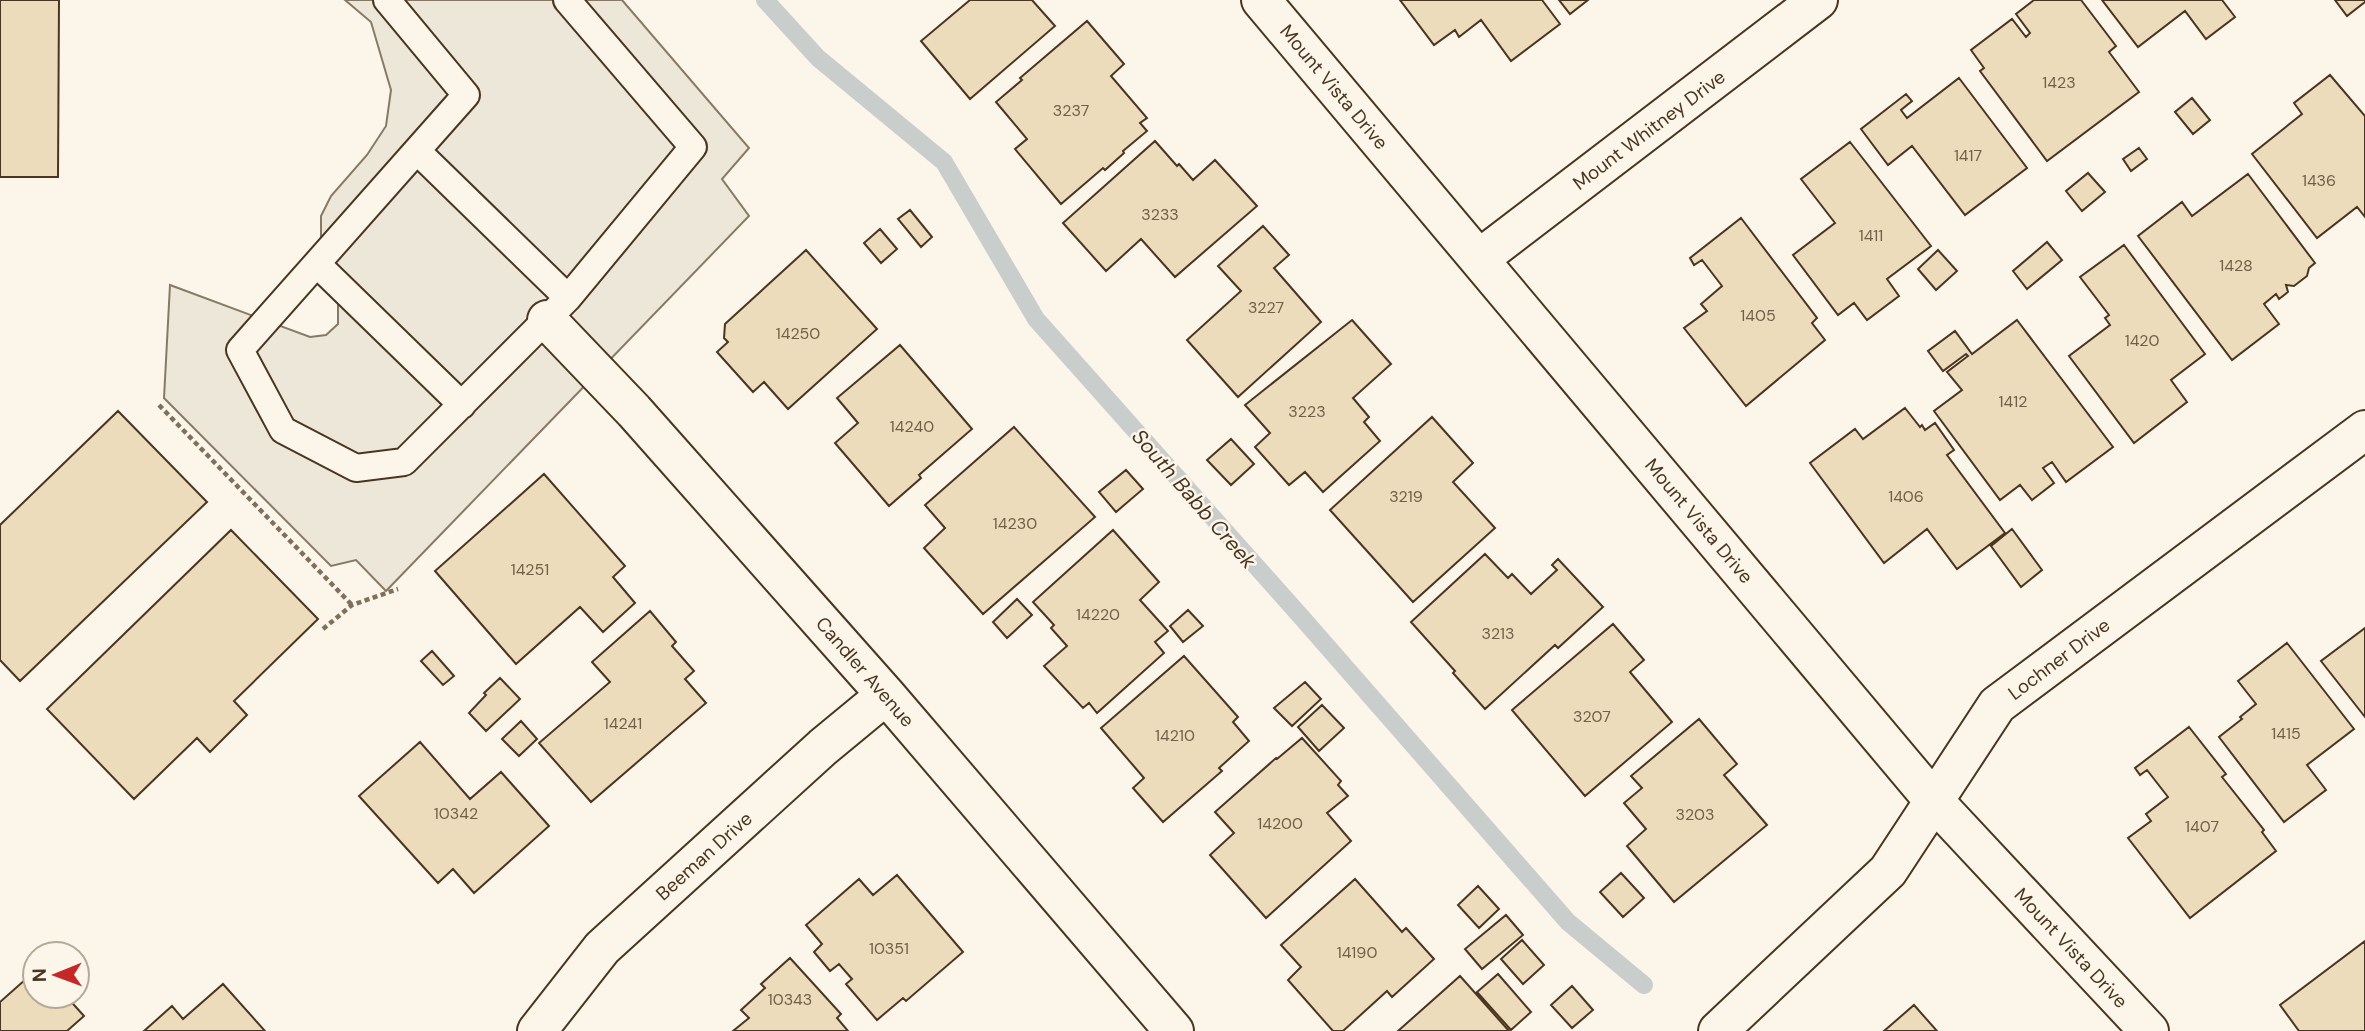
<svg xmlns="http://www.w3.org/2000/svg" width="2365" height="1031" font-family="'DM Sans',sans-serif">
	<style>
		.parking { fill: #ede7d9; stroke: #887966; stroke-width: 2 }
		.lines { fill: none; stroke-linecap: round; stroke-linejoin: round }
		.stream { stroke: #c9cecd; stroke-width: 18 }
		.building { fill: #ecdcbc; stroke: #4a3520; stroke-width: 2 }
		.service-casing { stroke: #4a3520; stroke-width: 30 }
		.minor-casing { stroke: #4a3520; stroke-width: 42 }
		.path { stroke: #7f6f5c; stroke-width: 4.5; stroke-dasharray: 5 3.5; stroke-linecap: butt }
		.service { stroke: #fbf6e9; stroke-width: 26 }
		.minor { stroke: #fbf6e9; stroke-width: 38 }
		.labels { text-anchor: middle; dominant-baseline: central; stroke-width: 5; stroke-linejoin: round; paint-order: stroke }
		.number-label { font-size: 16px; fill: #725f47 }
		.street-label { font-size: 19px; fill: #4a3520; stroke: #fbf6e9 }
		.water-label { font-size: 21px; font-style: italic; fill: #4a3520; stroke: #fbf6e9 }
	</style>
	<rect width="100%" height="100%" fill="#fbf6e9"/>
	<!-- parking -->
	<path class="parking" d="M345,0h277l127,148 -27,31 27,37 -363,375 -30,-31 -25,6 -167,-168 6,-113 140,52 16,-2 12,-11v-22l-17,-57v-29l10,-20 36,-41 19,-29 5,-36 -20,-68z"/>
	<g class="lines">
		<!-- stream -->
		<path class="stream" d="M765,0l53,58 126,104 92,157 268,301 264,302 76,63"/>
	</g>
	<!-- building -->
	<path class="building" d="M0,0h59l-1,177h-58z
		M970,0h62l23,26 -85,73 -49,-58z
		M1400,0h142l18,24 -49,37 -30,-41 -22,17 -4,-7 -21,15z
		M1559,0h29l-18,14z
		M2034,0h47l35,46 -7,6 30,40 -92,69 -67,-90 4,-3 -13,-18 41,-31 14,18 4,-4 -14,-19z
		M2102,0h120l13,17 -29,22 -21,-28 -47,36z
		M2335,0h30v2l-18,14z
		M1087,21l37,43 -13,12 36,42 -7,5 7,8 -24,20 1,2 -19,17 -2,-2 -42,36 -46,-55 12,-10 -31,-37 26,-22 -2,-2z
		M2330,75l35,41v101l-8,-10 -40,31 -65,-84 50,-40 -8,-11z
		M1959,78l68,90 -62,47 -53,-69 -24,19 -27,-36 45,-35 6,7 -11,9 6,8z
		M2192,98l18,22 -17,14 -18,-22z
		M1155,141l22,25 2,-2 14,16 22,-20 42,46 -82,71 -34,-38 -35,32 -43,-48z
		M1850,142l81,104 -44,33 12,17 -32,24 -13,-17 -16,12 -45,-60 42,-32 -34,-44z
		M2139,148l8,11 -16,12 -8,-12z
		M2088,173l17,19 -23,19 -16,-20z
		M2248,174l67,89 -6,5 -2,8 -13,10 -8,-1 2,7 -9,7 -3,-5 -12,10 15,20 -47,36 -94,-124 44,-34 10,14z
		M910,210l22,27 -11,10 -23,-28z
		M1741,218l76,100 -5,5 13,17 -79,66 -62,-78 23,-17 -6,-7 21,-18 -20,-26 -8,5 -4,-7z
		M1263,226l26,29 -15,13 47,54 -83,75 -51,-57 54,-49 -23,-25z
		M880,229l17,20 -16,14 -17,-20z
		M2047,242l15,18 -35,29 -14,-18z
		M2124,245l81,109 -34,26 16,22 -53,41 -65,-87 41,-31 -5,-7 4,-3 -29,-38z
		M806,250l71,79 -89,80 -24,-27 -11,10 -36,-40 11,-10 -4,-4 1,-14z
		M1938,250l19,21 -21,19 -18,-21z
		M1352,320l39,44 -38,34 16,19 -5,5 16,19 -57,51 -18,-20 -16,13 -34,-38 15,-14 -25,-28z
		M2017,320l96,127 -47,35 -14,-20 -9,6 11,15 -22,17 -12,-15 -20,15 -66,-89 28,-21 -15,-18 21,-16 -2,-2 -23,17 -15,-20 27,-20 17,23z
		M900,345l72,84 -53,46 2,3 -32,28 -54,-63 23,-20 -21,-25z
		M1905,408l15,19 2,-2 3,5 10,-7 19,27 -7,5 58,78 -48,36 -30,-40 -43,34 -74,-100 45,-34 8,10z
		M118,411l89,91 -187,179 -20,-21v-135z
		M1432,417l41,46 -20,19 42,46 -82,74 -83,-92z
		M1014,427l81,90 -112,97 -59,-66 21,-20 -20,-23z
		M1231,439l23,25 -23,21 -24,-25z
		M1126,470l17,19 -27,23 -17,-20z
		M544,474l81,92 -12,11 22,26 -32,29 -23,-25 -64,57 -81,-93z
		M2012,529l30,41 -21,17 -30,-41z
		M231,530l87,89 -84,82 13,14 -37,37 -13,-14 -63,61 -87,-90z
		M1113,530l46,52 -19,18 28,31 -13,11 9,11 -67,60 -8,-10 -6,5 -39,-42 23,-20 -16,-18 3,-3 -21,-23z
		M1485,554l23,24 4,-4 19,20 26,-24 -5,-5 6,-6 45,48 -45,41 -3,-3 -70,64 -32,-36 2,-2 -44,-49z
		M1017,599l15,16 -25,23 -14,-16z
		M1188,610l15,16 -20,16 -13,-16z
		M650,611l26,31 -4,4 22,25 -9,8 21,24 -115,99 -52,-59 71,-61 -18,-20z
		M1613,624l31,36 -14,12 42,50 -87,74 -73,-86z
		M2365,628v89l-44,-56z
		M2287,643l67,86 -47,36 19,25 -42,32 -65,-85 23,-18 -2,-2 16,-13 -18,-23z
		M432,651l22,25 -11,9 -22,-24z
		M1184,656l54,61 -5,5 16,19 -30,27 3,3 -59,51 -30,-34 11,-10 -43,-50z
		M500,678l20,21 -34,32 -17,-18 17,-18 -2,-2z
		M1305,682l16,17 -29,27 -18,-18z
		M1322,705l22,23 -25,23 -21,-24z
		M1699,719l38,45 -13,11 43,50 -93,77 -47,-56 19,-17 -22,-26 18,-15 -11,-12z
		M521,721l16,18 -18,17 -17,-17z
		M2189,727l37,47 -4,3 42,53 -2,2 14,19 -86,67 -62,-80 23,-17 -5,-7 22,-17 -21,-27 -7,5 -5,-7z
		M1302,738l39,43 -3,4 10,11 -21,17 24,28 -85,77 -56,-63 24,-22 -19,-21 61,-54 1,1z
		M420,742l50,57 31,-27 48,54 -75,67 -21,-24 -15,14 -79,-87z
		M1621,873l23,25 -21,19 -23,-25z
		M897,875l66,77 -57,49 -3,-3 -26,22 -31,-36 6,-5 -13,-15 -9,7 -16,-19 8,-8 -16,-19 53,-46 14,16z
		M1355,879l47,53 4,-4 28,31 -42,38 -5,-6 -44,40h-10l-45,-51 13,-13 -20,-22z
		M1478,886l21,23 -20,19 -21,-23z
		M1506,915l17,20 -41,34 -17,-20z
		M1522,940l22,25 -21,19 -22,-25z
		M2365,941v90h-66l-19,-26z
		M790,958l51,56 -4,4 11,13h-115l16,-13 -8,-8 24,-22 -4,-4z
		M35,971v25h31l18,20 -17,15h-67v-29z
		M1498,974l33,38 -20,18 -34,-38z
		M1460,976l49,55h-111z
		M223,984l42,47h-121l28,-25 11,13z
		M1572,986l21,24 -21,18 -21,-23z
		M1914,1005l23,26h-53z"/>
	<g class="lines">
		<!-- service casing -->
		<g class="service-casing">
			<path id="service" d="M387,0l79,95 -226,255 43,80 73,38 48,-6 164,-164 125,-151 -126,-147
				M417,151l151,147
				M317,264l145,141"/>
		</g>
		<!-- minor casing -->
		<g class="minor-casing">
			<path id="minor" d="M1261,0l673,801 215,230
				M1479,259l339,-259
				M547,320l87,91 252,284 288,336
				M537,1031l65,-83 221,-201 63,-52
				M1718,1031l170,-160 109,-166 368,-275"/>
		</g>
		<!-- path -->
		<path class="path" d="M159,405l193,200
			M323,629l29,-24 46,-16"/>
		<!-- service -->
		<use href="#service" class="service"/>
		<!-- minor -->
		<use href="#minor" class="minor"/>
	</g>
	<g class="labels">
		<!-- number labels -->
		<g class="number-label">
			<text x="2059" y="82">1423</text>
			<text x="1071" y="110">3237</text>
			<text x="1968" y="155">1417</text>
			<text x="2319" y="180">1436</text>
			<text x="1160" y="214">3233</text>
			<text x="1871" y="235">1411</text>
			<text x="2236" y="265">1428</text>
			<text x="1266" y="307">3227</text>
			<text x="1758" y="315">1405</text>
			<text x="798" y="333">14250</text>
			<text x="2142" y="340">1420</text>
			<text x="2013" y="401">1412</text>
			<text x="1307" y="411">3223</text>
			<text x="912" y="426">14240</text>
			<text x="1406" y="496">3219</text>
			<text x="1906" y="496">1406</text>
			<text x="1015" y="523">14230</text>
			<text x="530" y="569">14251</text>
			<text x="1098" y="614">14220</text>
			<text x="1498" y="633">3213</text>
			<text x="1592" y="716">3207</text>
			<text x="623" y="723">14241</text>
			<text x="2286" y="733">1415</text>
			<text x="1175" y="735">14210</text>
			<text x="456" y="813">10342</text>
			<text x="1695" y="814">3203</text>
			<text x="1280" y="823">14200</text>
			<text x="2202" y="826">1407</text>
			<text x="889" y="948">10351</text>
			<text x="1357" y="952">14190</text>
			<text x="790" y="999">10343</text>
		</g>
		<!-- street labels -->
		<g class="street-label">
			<text transform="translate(1334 87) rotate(50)">Mount Vista Drive</text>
			<text transform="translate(1649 130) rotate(-37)">Mount Whitney Drive</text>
			<text transform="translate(1699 521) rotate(50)">Mount Vista Drive</text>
			<text transform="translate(2059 659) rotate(-37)">Lochner Drive</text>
			<text transform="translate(865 672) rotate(49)">Candler Avenue</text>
			<text transform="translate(704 856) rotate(-42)">Beeman Drive</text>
			<text transform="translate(2071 948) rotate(47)">Mount Vista Drive</text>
		</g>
		<!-- water labels -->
		<g class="water-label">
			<text transform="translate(1194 499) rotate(49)">South Babb Creek</text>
		</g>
	</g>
	<!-- north arrow -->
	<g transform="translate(56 975) rotate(269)"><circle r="33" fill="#fbf6e9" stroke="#b4a999" stroke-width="2"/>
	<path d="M0-5L12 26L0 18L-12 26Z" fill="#c62828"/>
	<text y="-10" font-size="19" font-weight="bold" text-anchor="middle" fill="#4a3520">N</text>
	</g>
</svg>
